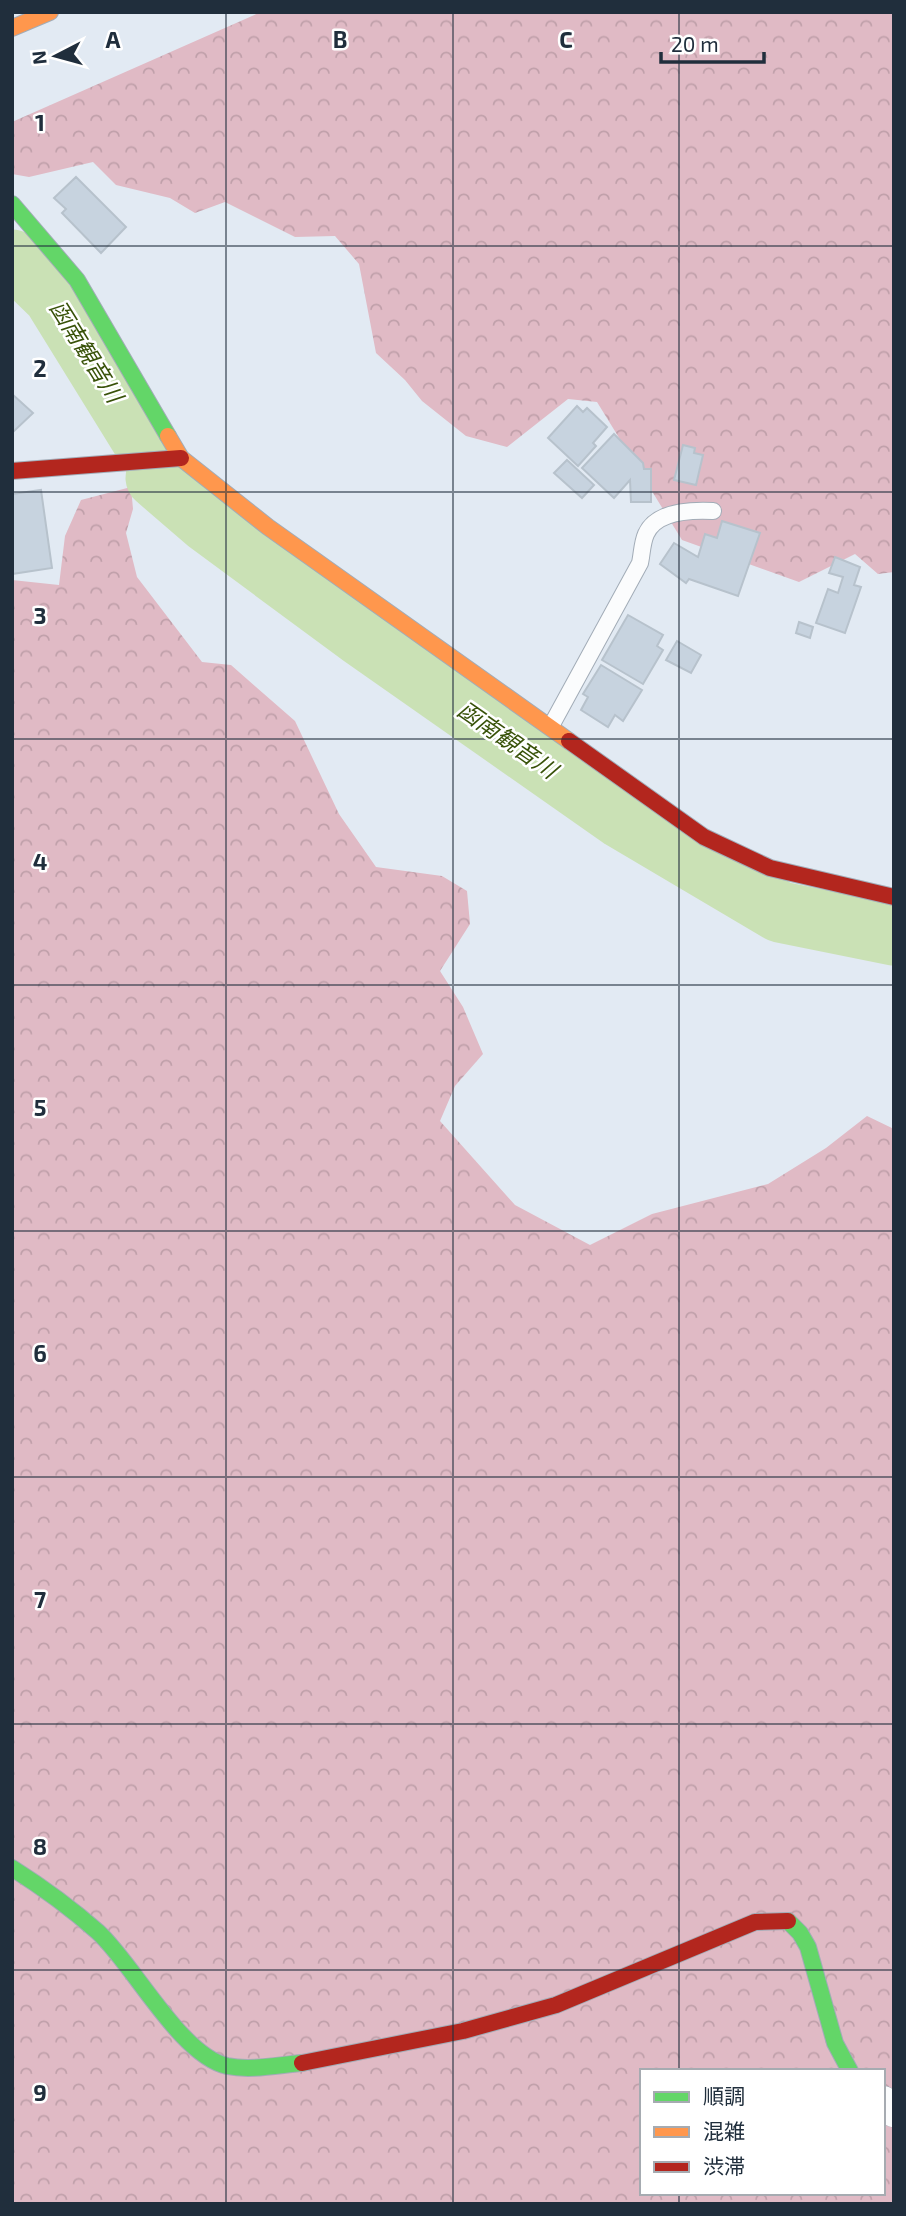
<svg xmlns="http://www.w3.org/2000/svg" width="906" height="2216" font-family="'Exo 2','Noto Sans JP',sans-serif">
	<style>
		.forest { fill: url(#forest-crowns); fill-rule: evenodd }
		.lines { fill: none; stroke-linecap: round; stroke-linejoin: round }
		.river { stroke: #cae1b5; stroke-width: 61 }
		.building { fill: #c7d3df; stroke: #b7c2cc; stroke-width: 2 }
		.lane-casing { stroke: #a2acb7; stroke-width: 18 }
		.street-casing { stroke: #a2acb7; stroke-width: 33 }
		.fast-casing { stroke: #a2acb7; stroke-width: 18 }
		.slow-casing { stroke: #a2acb7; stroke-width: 18 }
		.jam-casing { stroke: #a2acb7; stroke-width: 18 }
		.lane { stroke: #fbfcfd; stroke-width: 16 }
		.street { stroke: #fbfcfd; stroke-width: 32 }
		.fast { stroke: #63d668; stroke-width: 16 }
		.slow { stroke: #ff974d; stroke-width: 16 }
		.jam { stroke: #b3261e; stroke-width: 16 }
		.grid { fill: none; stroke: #202e3c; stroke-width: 2; stroke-opacity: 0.55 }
		.labels { text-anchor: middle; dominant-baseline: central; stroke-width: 5; stroke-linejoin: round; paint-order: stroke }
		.water-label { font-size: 23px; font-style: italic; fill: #385209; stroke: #fff }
		.grid-label { font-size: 23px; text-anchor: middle; font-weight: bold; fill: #202e3c; stroke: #fff; stroke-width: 5; stroke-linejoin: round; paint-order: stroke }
	</style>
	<defs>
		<pattern id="forest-crowns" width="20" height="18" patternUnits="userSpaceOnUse" patternTransform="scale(1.75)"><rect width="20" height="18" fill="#e0bac5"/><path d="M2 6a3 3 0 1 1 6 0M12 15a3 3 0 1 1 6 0" fill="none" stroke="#c0a0aa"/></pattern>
	</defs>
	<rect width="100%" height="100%" fill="#e2eaf3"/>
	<!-- forest -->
	<path class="forest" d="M261,12h633v560l-16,2 -23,-20 -56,28 -117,-42 -85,-138 -29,-3 -61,48 -41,-11 -44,-35 -17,-21 -29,-27 -17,-89 -24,-28 -40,1 -70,-35 -30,11 -25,-15 -54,-13 -23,-23 -64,15 -17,-3v-52z
		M131,487l2,22 -7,24 11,44 65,85 29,3 64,56 44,93 37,53 66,9 25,15 3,33 -30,47 23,36 20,47 -28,32 -15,35 75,84 75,40 62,-31 116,-30 58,-36 41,-32 27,13v1075h-882v-1624l47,5 6,-49 16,-36zM642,2071h241v122h-241z"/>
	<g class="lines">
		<!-- river -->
		<path class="river" d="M12,260l10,6 31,30 97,157
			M156,478l51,44 153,113 261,183 159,94 114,23"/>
	</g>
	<!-- building -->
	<path class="building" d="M76,177l50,50 -25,26 -39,-40 4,-4 -12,-11z
		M12,394l21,19 -21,20z
		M577,406l6,6 4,-4 20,19 -14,16 3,3 -18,20 -30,-28z
		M614,434l29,29 1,6h7v33h-20l-1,-22 -16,18 -32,-30z
		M683,445l12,3 -1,5 9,2 -7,30 -22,-5z
		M567,460l27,25 -12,13 -28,-25z
		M41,490l11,78 -40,6v-80z
		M722,521l38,12 -22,63 -49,-17 -3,4 -26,-19 14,-21 24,14 7,-23 12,4z
		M835,557l25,10 -6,18 7,2 -16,46 -29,-10 12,-34 10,4 5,-16 -14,-4z
		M628,615l35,20 -6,11 6,4 -20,34 -41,-24z
		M799,622l14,5 -3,11 -14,-5z
		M677,641l24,14 -10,18 -25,-13z
		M601,665l41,25 -19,31 -8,-6 -7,12 -27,-17 7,-13 -5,-3z"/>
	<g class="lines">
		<!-- lane casing -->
		<g class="lane-casing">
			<path id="lane" d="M551,726l89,-163c2,-9 2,-20 6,-29 10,-23 46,-24 67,-23"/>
		</g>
		<!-- street casing -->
		<g class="street-casing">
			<path id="street" d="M883,2102l11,9"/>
		</g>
		<!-- fast casing -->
		<g class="fast-casing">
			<path id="fast" d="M12,204l65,76 91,156
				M12,1868c30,19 60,41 86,64 36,33 82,123 129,134 24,5 51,-1 75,-3
				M788,1921l12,12 8,14 27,96 15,28"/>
		</g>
		<!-- slow casing -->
		<g class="slow-casing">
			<path id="slow" d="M12,28l38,-16
				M168,436l13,22 87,69 301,214"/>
		</g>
		<!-- jam casing -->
		<g class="jam-casing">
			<path id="jam" d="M12,471l169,-13
				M569,741l135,96 66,31 124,29
				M302,2063l161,-32 93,-26 199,-83 33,-1"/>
		</g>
		<!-- lane -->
		<use href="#lane" class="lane"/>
		<!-- street -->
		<use href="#street" class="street"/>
		<!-- fast -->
		<use href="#fast" class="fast"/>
		<!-- slow -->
		<use href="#slow" class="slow"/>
		<!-- jam -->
		<use href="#jam" class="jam"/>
	</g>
	<!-- grid -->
	<path class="grid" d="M226,12v2192M453,12v2192M679,12v2059M12,246h882M12,492h882M12,739h882M12,985h882M12,1231h882M12,1477h882M12,1724h882M12,1970h882M679,2193v11"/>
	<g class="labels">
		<!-- water labels -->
		<g class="water-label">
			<text transform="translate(87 351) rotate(58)">函南観音川</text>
			<text transform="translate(508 739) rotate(35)">函南観音川</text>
		</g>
	</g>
	<g class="grid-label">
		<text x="113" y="48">A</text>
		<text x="340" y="48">B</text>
		<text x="566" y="48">C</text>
		<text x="40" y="131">1</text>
		<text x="40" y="377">2</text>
		<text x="40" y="624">3</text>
		<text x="40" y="870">4</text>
		<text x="40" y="1116">5</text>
		<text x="40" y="1362">6</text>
		<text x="40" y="1608">7</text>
		<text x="40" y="1855">8</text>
		<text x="40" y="2101">9</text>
	</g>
	<!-- border -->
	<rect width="906" height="2216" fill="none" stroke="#202e3c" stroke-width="28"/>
	<!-- legend -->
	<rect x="640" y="2069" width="245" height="126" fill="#ffffff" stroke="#a6abb1" stroke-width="2"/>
	<rect x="654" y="2092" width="35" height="10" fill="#63d668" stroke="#a6abb1" stroke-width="2"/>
	<text x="703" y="2104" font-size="21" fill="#202e3c">順調</text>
	<rect x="654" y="2127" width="35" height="10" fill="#ff974d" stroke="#a6abb1" stroke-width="2"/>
	<text x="703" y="2139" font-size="21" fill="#202e3c">混雑</text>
	<rect x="654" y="2162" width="35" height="10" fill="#b3261e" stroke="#a6abb1" stroke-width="2"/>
	<text x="703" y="2174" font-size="21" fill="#202e3c">渋滞</text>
	<!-- north arrow -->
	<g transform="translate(56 56) rotate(264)" stroke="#ffffff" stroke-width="5" paint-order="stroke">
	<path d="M0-5L12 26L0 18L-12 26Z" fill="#202e3c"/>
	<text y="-10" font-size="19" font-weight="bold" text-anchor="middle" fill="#202e3c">N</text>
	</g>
	<!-- scale -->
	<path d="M661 52v10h103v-10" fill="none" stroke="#202e3c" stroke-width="3.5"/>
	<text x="671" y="52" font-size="21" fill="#202e3c" stroke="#ffffff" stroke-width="5" paint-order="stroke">20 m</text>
</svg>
